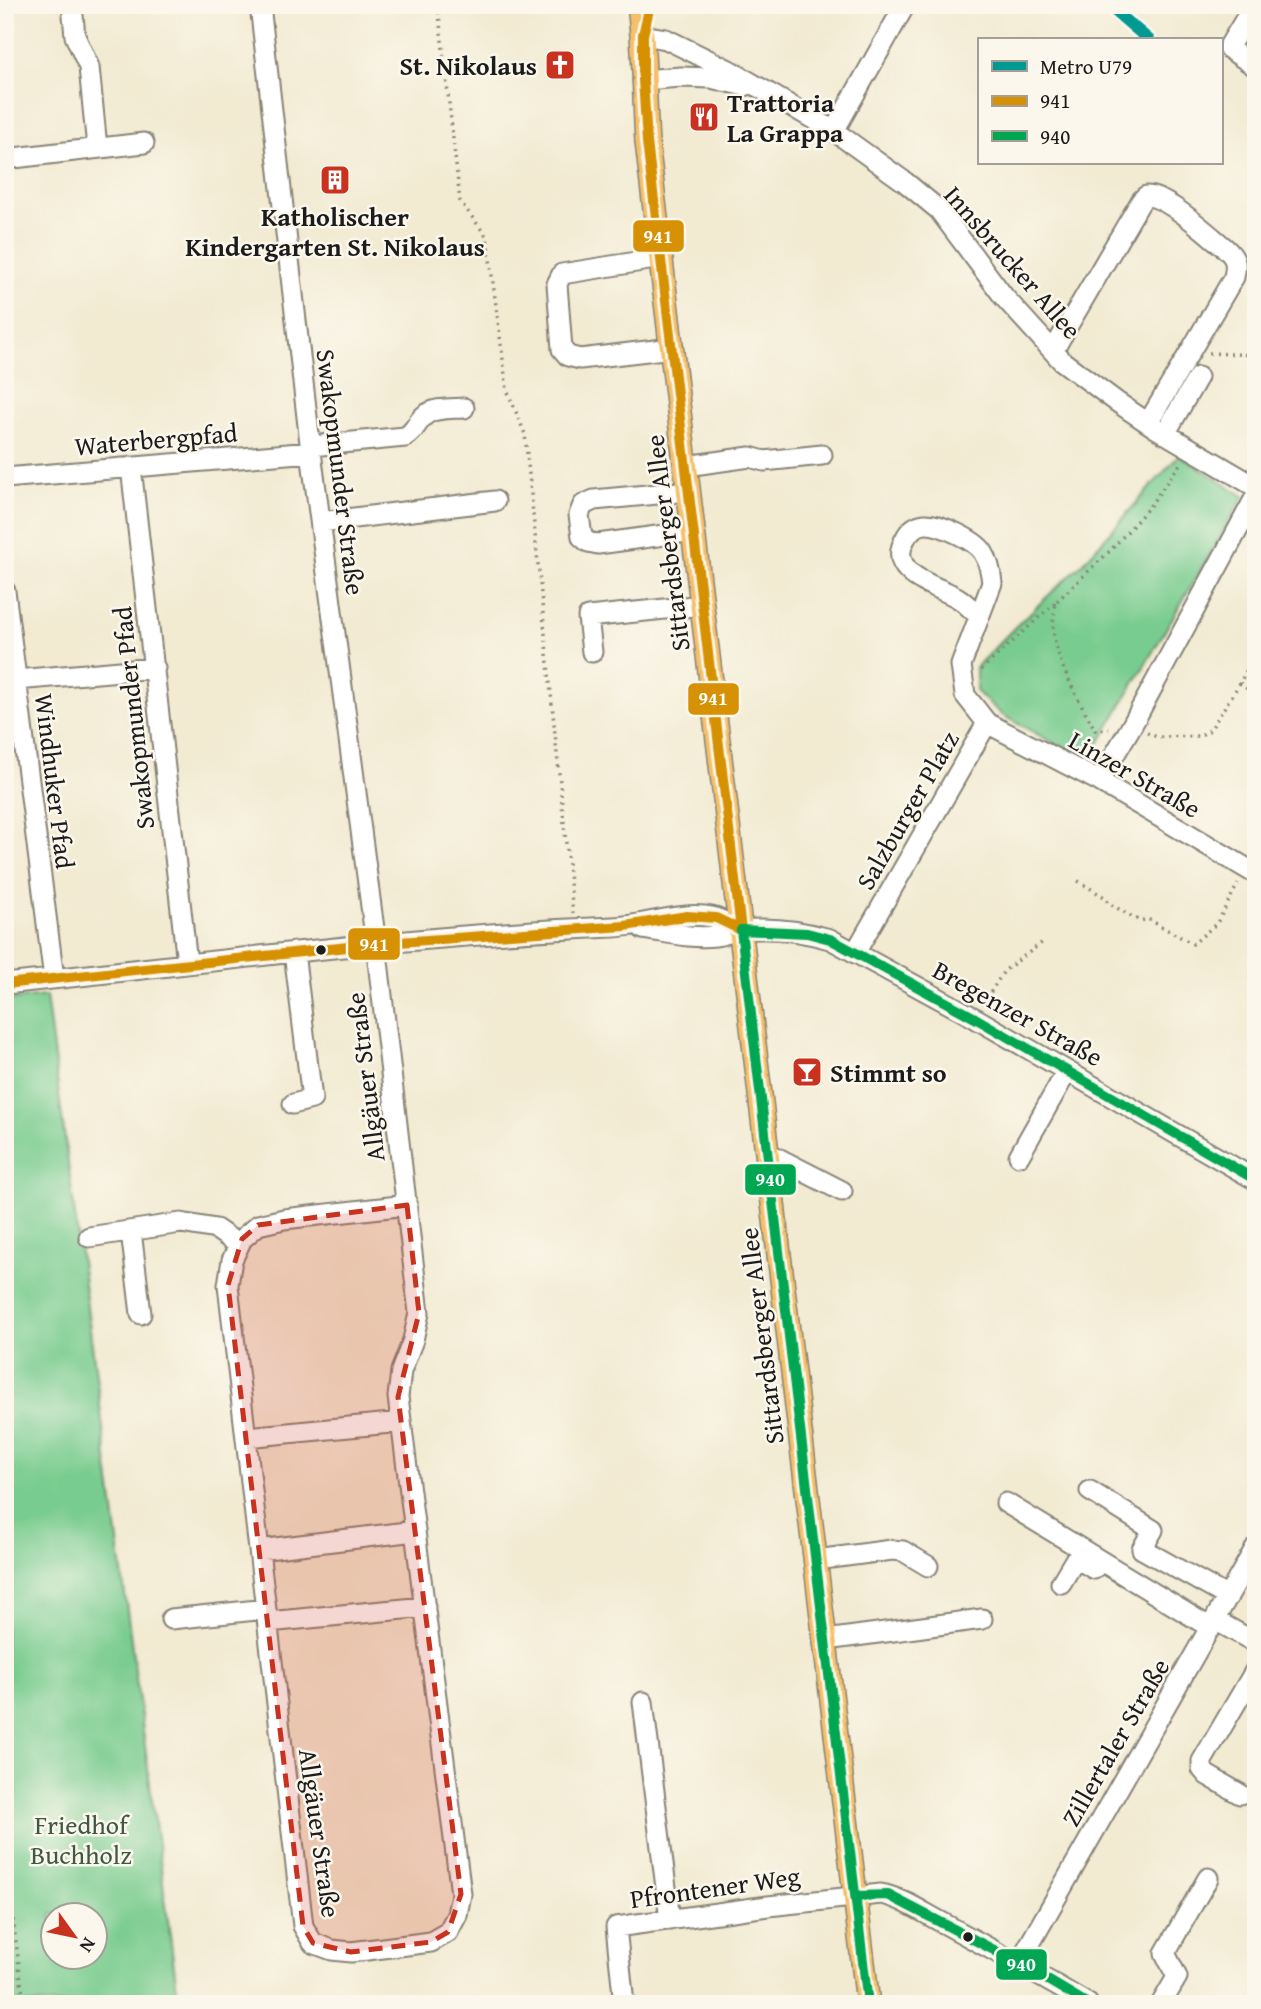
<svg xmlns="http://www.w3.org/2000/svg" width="1261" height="2009" font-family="'Gentium Book Plus',serif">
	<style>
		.green { fill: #79cc8f; stroke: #4a7456; stroke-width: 2; fill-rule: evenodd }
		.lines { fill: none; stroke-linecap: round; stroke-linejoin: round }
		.minor-casing { stroke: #878376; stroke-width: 23 }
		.major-casing { stroke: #878376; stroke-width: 26 }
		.path { stroke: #878376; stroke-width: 3.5; stroke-dasharray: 2 5; stroke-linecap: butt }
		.minor { stroke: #fff; stroke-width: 19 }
		.major { stroke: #f6c06b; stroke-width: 23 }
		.bus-1-casing { stroke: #fbf7ec; stroke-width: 16 }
		.bus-2-casing { stroke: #fbf7ec; stroke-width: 16 }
		.bus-1 { stroke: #d69104; stroke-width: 10 }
		.bus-2 { stroke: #00a651; stroke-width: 10 }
		.metro-1-casing { stroke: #fbf7ec; stroke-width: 18 }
		.metro-1 { stroke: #009a93; stroke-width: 12 }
		.marked { fill: #c8321e; fill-opacity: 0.2; stroke: #c8321e; stroke-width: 5; stroke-dasharray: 14 9; stroke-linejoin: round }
		.bus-dot { fill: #1c1c1c; stroke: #fbf7ec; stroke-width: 2.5 }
		.labels { text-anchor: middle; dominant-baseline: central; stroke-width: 5; stroke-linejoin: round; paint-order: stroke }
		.poi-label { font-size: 26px; font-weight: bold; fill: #1c1c1c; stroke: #fbf7ec; text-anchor: start }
		.street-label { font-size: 26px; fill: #1c1c1c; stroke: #fbf7ec }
		.park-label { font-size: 26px; fill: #3d5a44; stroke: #fbf7ec }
		.line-badge { stroke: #fbf7ec; stroke-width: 2.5 }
		.badge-label { font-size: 19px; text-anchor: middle; font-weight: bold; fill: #fff }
	</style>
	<rect width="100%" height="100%" fill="#fbf7ec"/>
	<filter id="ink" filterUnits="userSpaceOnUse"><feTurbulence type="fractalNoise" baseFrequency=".0143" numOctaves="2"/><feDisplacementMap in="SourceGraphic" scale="14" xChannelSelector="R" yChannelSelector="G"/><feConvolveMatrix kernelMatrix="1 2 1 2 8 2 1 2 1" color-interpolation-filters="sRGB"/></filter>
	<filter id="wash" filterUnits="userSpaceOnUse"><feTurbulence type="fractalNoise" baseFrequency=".00686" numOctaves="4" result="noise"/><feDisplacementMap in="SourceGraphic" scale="28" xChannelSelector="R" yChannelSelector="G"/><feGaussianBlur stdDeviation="1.57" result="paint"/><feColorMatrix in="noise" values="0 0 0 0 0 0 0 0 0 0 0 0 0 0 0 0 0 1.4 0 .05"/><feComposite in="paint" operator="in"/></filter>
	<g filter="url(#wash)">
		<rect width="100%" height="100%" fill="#f2ead1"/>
		<!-- green -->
		<path class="green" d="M1179,455l65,41 -156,266 -86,-47 -26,-24v-24l39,-40 68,-64z
			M46,996l133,1008h-174v-1004zM52,1914h42v42h-42z"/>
	</g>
	<g filter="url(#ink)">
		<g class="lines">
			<!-- minor casing -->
			<g class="minor-casing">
				<path id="minor" d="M72,5l3,31 14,31 8,81
					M260,5l51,447 65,492 43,369 -6,27 -12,31 -3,26 63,497 -4,21 -9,17 -17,10 -80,10 -19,-2 -19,-7 -10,-17 -75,-641 4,-25 10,-21 16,-14 26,-6 123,-14
					M1254,5l-26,43 28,19
					M643,35l23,4 63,31 105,61 71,51 34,28 65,87 58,64 55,41 37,25 102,60
					M643,80l38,-3 30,1 34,8
					M834,131l71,-126
					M5,159l139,-16
					M661,258l-99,16 -5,10 5,65 6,7 12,3 92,-11
					M1053,351l88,-150 5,-5c20,-1 62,38 79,52 11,10 12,15 9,29l-86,146
					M1165,434l33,-57
					M311,446l94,-9c10,-5 11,-14 19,-21 10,-9 28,-7 40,-8
					M686,466l64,-9 14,4 58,-6
					M131,467l56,496
					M5,478l306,-26
					M689,491l-95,9 -11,5 -4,10 3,22 6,5 10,2 96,-13
					M321,522l174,-21
					M5,591l49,388
					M592,652l-4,-35 115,-12
					M5,681l150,-13
					M987,723l112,58 157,93
					M1099,781l32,-54 125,-231
					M643,929c23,3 48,10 72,7 9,-1 18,-5 27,-6 29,-3 60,1 88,9l145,79 281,162
					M855,953l132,-230 -22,-28 -4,-30 31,-82c-1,-10 -4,-23 -9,-31 -8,-12 -44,-29 -58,-28 -10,1 -16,7 -20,15 -19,36 31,46 53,59 8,5 14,12 21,18
					M5,984c203,-21 404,-49 608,-57 33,-1 66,-16 99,-10 10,2 20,9 29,13
					M293,1104l19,-5 -18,-147
					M768,1153l74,38
					M1019,1156l48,-85
					M131,1231l10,83
					M89,1237l92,-14 35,6 23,16
					M246,1437l155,-15
					M1090,1491l63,39 -11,19 86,48
					M1006,1503l205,125
					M259,1550l156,-19
					M816,1560l76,-10 11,1 25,15
					M1061,1583l15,-25 18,11
					M171,1619l95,-10
					M1215,1620l41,23
					M268,1622l157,-15
					M826,1640l156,-21
					M643,1702l27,218
					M1240,1794l-33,-19 -5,-6v-8l54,-92
					M1019,1963l237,-416
					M624,2004l-8,-77 152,-21 113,-12c22,4 44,20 64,30 48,26 96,52 143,80
					M1161,2004l16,-27 -12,-24 43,-75"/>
			</g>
			<!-- major casing -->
			<g class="major-casing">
				<path id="major" d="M639,5c6,45 5,91 8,137l221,1862"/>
			</g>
			<!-- path -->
			<path class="path" d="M438,5l22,196 27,36 20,153 18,44 48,479
				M1209,353l45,2 2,-1
				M1057,601l54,-51 38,-43 31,-43
				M981,670l75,-68c-1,6 -3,14 -3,21 0,36 26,76 42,107l14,-1
				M1240,683l16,13
				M1147,733l10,4 42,-1 11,-6 30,-47 16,-31
				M1078,881l28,17 2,5 32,18 8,-2 45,25 24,-21 21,-39
				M983,1004l21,-33 39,-29
				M5,1857l19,147"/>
			<!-- minor -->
			<use href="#minor" class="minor"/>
			<!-- major -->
			<use href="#major" class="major"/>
			<!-- bus-1 casing -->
			<g class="bus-1-casing">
				<path id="bus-1" d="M650,5l-7,30v45l4,62 94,788
					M5,984l380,-41 240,-17 62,-10 29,2 25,12"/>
			</g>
			<!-- bus-2 casing -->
			<g class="bus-2-casing">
				<path id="bus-2" d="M856,1896l32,-1 131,68 69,41
					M868,2004l-127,-1074 66,3 23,6 145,79 281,162"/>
			</g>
			<!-- bus-1 -->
			<use href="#bus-1" class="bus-1"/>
			<!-- bus-2 -->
			<use href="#bus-2" class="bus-2"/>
			<!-- metro-1 casing -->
			<g class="metro-1-casing">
				<path id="metro-1" d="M1108,5l41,35"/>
			</g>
			<!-- metro-1 -->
			<use href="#metro-1" class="metro-1"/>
		</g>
	</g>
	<!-- marked area -->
	<path class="marked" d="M407,1205l12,108 -21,84 63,497 -13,38 -17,10 -80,10 -38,-9 -10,-17 -75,-641 14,-46 16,-14z"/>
	<!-- icons -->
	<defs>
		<g id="church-square" transform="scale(1.575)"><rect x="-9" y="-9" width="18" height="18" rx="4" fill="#c8321e" stroke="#fbf7ec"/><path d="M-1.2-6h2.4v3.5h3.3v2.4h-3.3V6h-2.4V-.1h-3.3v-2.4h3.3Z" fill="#fff"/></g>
		<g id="restaurant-square" transform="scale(1.575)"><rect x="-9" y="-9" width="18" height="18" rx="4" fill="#c8321e" stroke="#fbf7ec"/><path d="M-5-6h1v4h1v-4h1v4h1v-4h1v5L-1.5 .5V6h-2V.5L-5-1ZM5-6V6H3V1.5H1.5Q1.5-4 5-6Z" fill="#fff"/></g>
		<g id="building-square" transform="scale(1.575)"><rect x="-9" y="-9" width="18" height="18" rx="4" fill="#c8321e" stroke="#fbf7ec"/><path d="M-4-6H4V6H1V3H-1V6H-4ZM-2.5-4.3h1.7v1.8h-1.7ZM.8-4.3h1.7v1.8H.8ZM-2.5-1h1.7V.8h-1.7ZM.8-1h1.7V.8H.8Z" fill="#fff"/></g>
		<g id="bar-square" transform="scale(1.575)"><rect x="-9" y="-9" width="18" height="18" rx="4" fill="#c8321e" stroke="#fbf7ec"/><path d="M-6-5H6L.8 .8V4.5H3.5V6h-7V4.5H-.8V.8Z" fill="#fff"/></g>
	</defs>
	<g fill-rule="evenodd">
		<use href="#church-square" x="560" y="65"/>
		<use href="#restaurant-square" x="704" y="117"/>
		<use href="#building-square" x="335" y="180"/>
		<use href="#bar-square" x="807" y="1072"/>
	</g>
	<!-- markers -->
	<g class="bus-dot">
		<circle cx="321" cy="950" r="6"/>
		<circle cx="968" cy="1937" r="6"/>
	</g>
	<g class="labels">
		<!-- poi labels -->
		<g class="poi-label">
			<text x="537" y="65" text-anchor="end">St. Nikolaus</text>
			<text x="727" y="102">Trattoria<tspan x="727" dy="30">La Grappa</tspan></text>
			<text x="335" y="216" text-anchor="middle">Katholischer<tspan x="335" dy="30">Kindergarten St. Nikolaus</tspan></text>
			<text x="830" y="1072">Stimmt so</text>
		</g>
		<!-- street labels -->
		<g class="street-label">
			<text transform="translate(1013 262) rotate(49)">Innsbrucker Allee</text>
			<text transform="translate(156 439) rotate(-5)">Waterbergpfad</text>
			<text transform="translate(341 472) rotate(83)">Swakopmunder Straße</text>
			<text transform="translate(667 543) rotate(-97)">Sittardsberger Allee</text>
			<text transform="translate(133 718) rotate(-96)">Swakopmunder Pfad</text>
			<text transform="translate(1135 774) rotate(30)">Linzer Straße</text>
			<text transform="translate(55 781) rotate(83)">Windhuker Pfad</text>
			<text transform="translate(907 810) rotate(-60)">Salzburger Platz</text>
			<text transform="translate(1018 1013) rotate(29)">Bregenzer Straße</text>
			<text transform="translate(365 1077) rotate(-97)">Allgäuer Straße</text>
			<text transform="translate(761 1336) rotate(-97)">Sittardsberger Allee</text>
			<text transform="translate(1115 1742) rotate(-60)">Zillertaler Straße</text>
			<text transform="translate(320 1833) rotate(82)">Allgäuer Straße</text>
			<text transform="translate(715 1887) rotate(-8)">Pfrontener Weg</text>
		</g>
		<!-- park labels -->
		<g class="park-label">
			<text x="81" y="1824">Friedhof<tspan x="81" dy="30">Buchholz</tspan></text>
		</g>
	</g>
	<g class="line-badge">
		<rect x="632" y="219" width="53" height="34" rx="7" fill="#d69104"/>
		<rect x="687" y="682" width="53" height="34" rx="7" fill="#d69104"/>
		<rect x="347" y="927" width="54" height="34" rx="7" fill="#d69104"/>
		<rect x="744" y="1163" width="53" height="33" rx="7" fill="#00a651"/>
		<rect x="995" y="1948" width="53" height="33" rx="7" fill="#00a651"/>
	</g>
	<g class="badge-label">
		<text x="658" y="243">941</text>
		<text x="713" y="705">941</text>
		<text x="374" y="951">941</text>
		<text x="770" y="1186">940</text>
		<text x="1021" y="1971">940</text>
	</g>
	<!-- margin -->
	<rect width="1261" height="2009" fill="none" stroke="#fbf7ec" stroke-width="28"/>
	<!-- legend -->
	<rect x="978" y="38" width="245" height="126" fill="#fbf7ec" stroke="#a29f99" stroke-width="2"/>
	<rect x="992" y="61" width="35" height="10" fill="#009a93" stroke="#a29f99" stroke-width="2"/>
	<text x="1040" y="74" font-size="21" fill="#1c1c1c">Metro U79</text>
	<rect x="992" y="96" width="35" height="10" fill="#d69104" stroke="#a29f99" stroke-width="2"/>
	<text x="1040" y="108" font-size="21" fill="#1c1c1c">941</text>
	<rect x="992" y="131" width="35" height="10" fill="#00a651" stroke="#a29f99" stroke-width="2"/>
	<text x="1040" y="144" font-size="21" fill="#1c1c1c">940</text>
	<!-- north arrow -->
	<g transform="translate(74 1936) rotate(123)"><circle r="33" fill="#fbf7ec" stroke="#a29f99" stroke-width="2"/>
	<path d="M0-5L12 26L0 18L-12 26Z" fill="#c8321e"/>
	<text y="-10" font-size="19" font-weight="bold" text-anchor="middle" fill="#1c1c1c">N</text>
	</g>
</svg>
